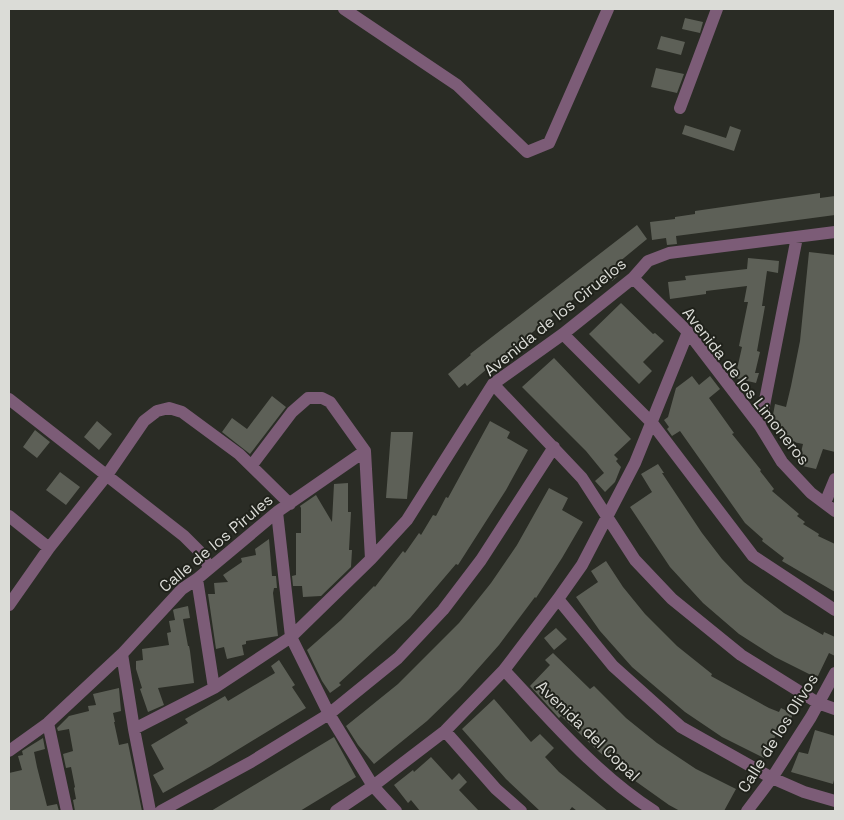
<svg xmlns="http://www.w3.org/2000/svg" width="844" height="820" font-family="'Space Grotesk',sans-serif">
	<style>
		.building { fill: #5d6057 }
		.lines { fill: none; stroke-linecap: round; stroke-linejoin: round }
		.minor { stroke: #7c5c77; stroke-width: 12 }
		.labels { text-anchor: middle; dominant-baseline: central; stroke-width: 4; stroke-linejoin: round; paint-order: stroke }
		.street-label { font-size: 16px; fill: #dbdcd7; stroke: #20221b }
	</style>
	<rect width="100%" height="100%" fill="#2a2c25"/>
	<!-- building -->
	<path class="building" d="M685,18l18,4 -3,11 -18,-4z
		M661,36l24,6 -4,13 -24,-6z
		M656,68l28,6 -7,19 -26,-6z
		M685,125l41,13 4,-12 11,4 -7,21 -52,-17z
		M820,193v5l15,-2v19l-159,21 1,8 -10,1 -1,-7 -14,2 -2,-18 25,-3v-2l20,-3v-3z
		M637,225l10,14 -34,28 6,8 -7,6 -6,-8 -72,58 -45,38 -1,-1 -21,18 -2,-3 -6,5 -11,-14 23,-19 -1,-1z
		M809,252l26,3v197l-12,-3 -7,20 -18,-4 5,-21 -24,-5 2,-11 -10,-2 4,-22 11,3 5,-21 9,-45z
		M748,258l31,3 -1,12 -11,-2 -5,35h3l-8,45 3,1 -5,21h4l-3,10 -21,-5 7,-31 -3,-1 9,-44h-4l3,-16 -41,5v3l-36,5 -2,-17 18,-2 -1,-4 62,-7z
		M621,303l32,31 2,-1 9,8 -21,21 9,9 -13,13 -50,-50z
		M554,358l77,81 -17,16 4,4 -2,2 5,6 -6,15 -10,10 -10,-11 9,-8 -18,-22 -64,-64z
		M692,376l7,9 11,-9 10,13 -11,9 25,35 -2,1 29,36 -1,1 14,18 -2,2 27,23 -2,2 8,6 -2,2 16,10 -1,2 17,8v48l-53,-31 2,-3 -22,-17 1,-2 -18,-16 -65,-92 -8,5 -5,-7 2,-2 -5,-7 4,-3 8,-29z
		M272,396l14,11 -36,47 -28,-22 10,-14 15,11z
		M97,421l15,13 -13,16 -15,-13z
		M490,421l20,11 -3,6 21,12 -22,40 -48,75 -2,-1 -46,54 -71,65 2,2 -11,8 -8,-12 -15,-31 34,-30 33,-34 1,1 28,-36 2,2 14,-20 2,2 12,-20 3,1 10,-19 2,1z
		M35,430l15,12 -13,16 -14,-11z
		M391,432h22l-6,67 -21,-1z
		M658,464l6,9h-2l40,60 20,26 22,23 40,31 39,22 1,-3 11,5v19l-6,-3 -12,25 -42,-21 -36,-23 -36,-31 -33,-36 -40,-60 22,-15 -11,-18z
		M60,472l20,15 -14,18 -20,-15z
		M348,483v29h3l-2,38h3l-1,17 -30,29 -18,1 -1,-11h-9l-1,-10 4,-1v-42h5v-25l-1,-2 16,-11 16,27 2,-38z
		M549,488l19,10 -6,12 21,12 -21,36 -26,40 -1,-1 -36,48 -39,44 -33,32 -53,43 -16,-19 -12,-19 52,-42 61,-61 32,-40 26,-38z
		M269,539l3,37h4l1,12h-3l-1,5 5,43 -32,5v3l-4,1 2,10 -17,4 -3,-12 -8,2 -8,-55h7l-1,-11 14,-1 -5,-7 19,-13 -1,-4 15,-3 -1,-6z
		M606,561l17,26 22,27 32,32 35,28 -1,2 58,32 10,4 2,-4 12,6 -11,24 -6,-3 -12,23 -42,-21 -37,-25 -53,-45 -32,-36 -24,-34 22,-15 -7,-11z
		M188,606l2,12 -7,1 5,27h1l1,5 4,32 -36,5 6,17 -16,7 -8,-23 2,-1 -6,-19v-8l7,-1 -1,-11 27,-4 -2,-12 4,-1 -2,-11 6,-1 -2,-10 2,-1z
		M556,628l11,11 -13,11 -10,-12z
		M553,653l37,36 4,-3 32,32 31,25 39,26 40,20 -12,22h-44l-11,-6 -38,-27 -33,-27 -37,-35 -2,2 -29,-32 20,-21 -5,-5z
		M279,660l16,25 -3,2 14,21 -95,58 -48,27 -10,-18 11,-6 -13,-24 37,-22 -3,-4 40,-23 3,5 47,-28 -4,-7z
		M119,688l2,23 -8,2 2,9h-1l5,23 9,-2 14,68h-67l-2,-11 3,-1 -2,-11 1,-1 -4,-20 -5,1 -3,-14 10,-3 -4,-22 -11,2 -1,-3 12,-12 20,-5 -1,-5 8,-1 -3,-11z
		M494,699l37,43 9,-8 14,14 -9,9 14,15 49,39h-31l-5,-4 -3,4h-29l-34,-32 -44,-50z
		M815,730l20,6v40l-2,8 -42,-12 8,-20 9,2z
		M334,737l22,40 -56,34h-89z
		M43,738l2,11 -11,3 3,15 10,39 10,-2 2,7h-50v-38l13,-3 -4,-14 5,-1 -1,-4z
		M431,757l21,23 7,-7 8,9 -8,8 20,21h-59l-9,-11 -3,3 -14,-18 19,-15 1,2z"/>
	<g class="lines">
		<!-- minor -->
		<path class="minor" d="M344,9l113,76 70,67 22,-9 59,-134
			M680,108l37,-99
			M633,278l55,54 72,94 22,36 29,31 24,18
			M563,334l89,89 101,133 82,54
			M493,384l89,94 53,82 37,39 69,56 77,48 17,6
			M9,399l175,137 15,15 11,17
			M760,426l37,-189
			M252,465l40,-53 16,-14h14l8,4 35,49 6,108
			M825,503l10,-24
			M277,512l14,125 38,77 44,72 23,25
			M9,516l40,32
			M197,579l17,109
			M558,599l55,67 68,61 91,51 32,14 31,9
			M9,605l40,-57 58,-73 37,-54 13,-10 12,-3 13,4 57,42 51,50
			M122,654l12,75 16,82
			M504,670c46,49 93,105 150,141
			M48,723l19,88
			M134,729l80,-41 77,-51 80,-78 36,-39 86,-136 70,-50 70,-56 15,-17 21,-8 166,-21
			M445,731l51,58 25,22
			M9,751l39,-28 74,-69 60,-65 15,-10 80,-67 88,-61
			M161,811l90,-49 78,-48 69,-56 45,-48 38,-50 73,-113
			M336,811l37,-25 72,-55 59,-61 54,-71 24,-34 53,-102 53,-131
			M747,811l25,-33 39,-61 24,-44"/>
	</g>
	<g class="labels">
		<!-- street labels -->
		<g class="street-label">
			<text transform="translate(555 317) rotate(-39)">Avenida de los Ciruelos</text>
			<text transform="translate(746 386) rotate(52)">Avenida de los Limoneros</text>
			<text transform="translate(216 543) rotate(-40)">Calle de los Pirules</text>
			<text transform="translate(588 731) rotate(44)">Avenida del Copal</text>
			<text transform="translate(778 733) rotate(-58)">Calle de los Olivos</text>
		</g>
	</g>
	<!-- border -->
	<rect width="844" height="820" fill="none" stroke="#dbdcd7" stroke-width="20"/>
</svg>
